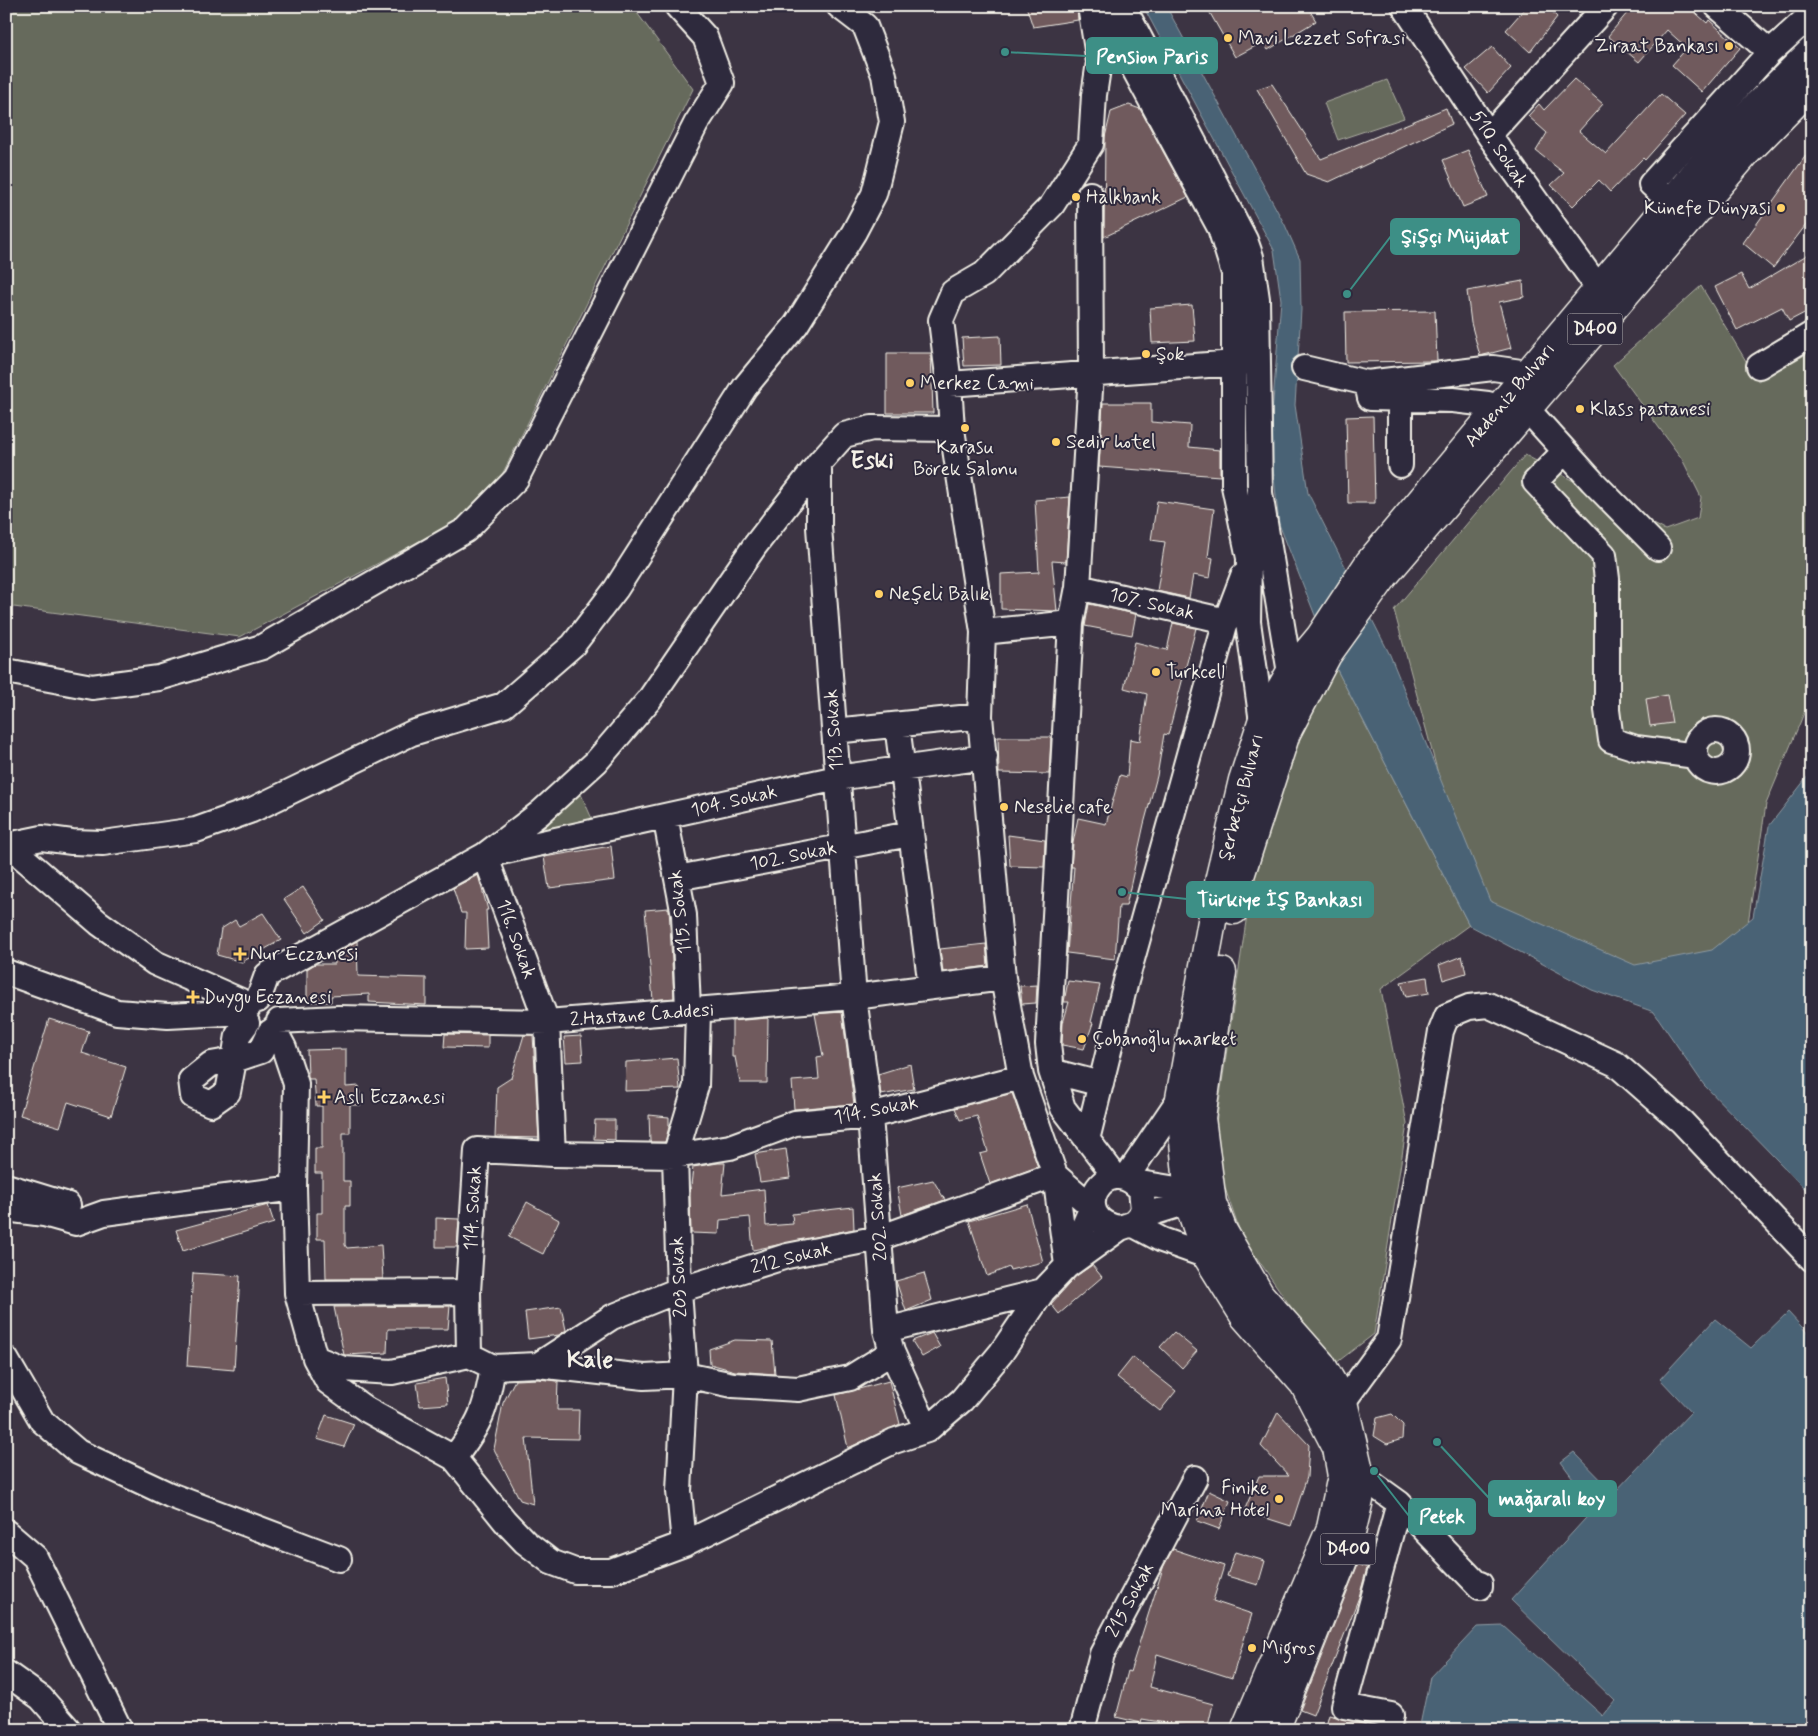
<svg xmlns="http://www.w3.org/2000/svg" width="1818" height="1736" font-family="Mynerve,sans-serif">
	<style>
		.green { fill: #666a5c; stroke: #adaea2 }
		.water { fill: #4a6275; stroke: #8e9ba3 }
		.building { fill: #6f5a5d; stroke: #f4f1e8 }
		.lines { fill: none; stroke-linecap: round; stroke-linejoin: round }
		.minor-casing { stroke: #f4f1e8; stroke-width: 28 }
		.highway-casing { stroke: #f4f1e8; stroke-width: 31 }
		.minor { stroke: #2f2a3d; stroke-width: 24 }
		.highway { stroke: #2f2a3d; stroke-width: 28 }
		.poi-dot { fill: #ffd166; stroke: #2f2a3d; stroke-width: 2 }
		.labels { text-anchor: middle; dominant-baseline: central; stroke-width: 4; stroke-linejoin: round; paint-order: stroke }
		.shield { fill: #2f2a3d; stroke: #b9b5b5; stroke-width: 1 }
		.shield-label { font-size: 18px; font-weight: bold; fill: #f4f1e8 }
		.poi-label { font-size: 19px; fill: #f4f1e8; stroke: #2f2a3d; text-anchor: start }
		.street-label { font-size: 19px; fill: #f4f1e8; stroke: #2f2a3d }
		.district-label { font-size: 24px; font-weight: bold; fill: #f4f1e8; stroke: #2f2a3d }
		.leader { fill: none; stroke: #3d8f86; stroke-width: 2 }
		.callout-dot { fill: #3d8f86; stroke: #2f2a3d; stroke-width: 2 }
		.callout { fill: #3d8f86; stroke: #3d8f86; stroke-width: 2 }
		.callout-label { font-size: 20px; text-anchor: middle; font-weight: bold; fill: #fff }
	</style>
	<rect width="100%" height="100%" fill="#3c3443"/>
	<filter id="ink" filterUnits="userSpaceOnUse"><feTurbulence type="fractalNoise" baseFrequency=".02" numOctaves="2"/><feDisplacementMap in="SourceGraphic" scale="10" xChannelSelector="R" yChannelSelector="G"/><feConvolveMatrix kernelMatrix="1 2 1 2 8 2 1 2 1" color-interpolation-filters="sRGB"/></filter>
	<g filter="url(#ink)">
		<!-- green -->
		<path class="green" d="M6,6h626l61,83 -206,416 -247,132 -234,-31z
			M1387,80l17,38 -66,22 -14,-37z
			M1701,286l57,95 54,-30v343l-46,110 -21,139 -111,39 -136,-66 -41,-72 -63,-234 131,-155 140,75 33,-12 3,-21 -19,-38 -69,-94z
			M1335,666l134,259 -88,64 26,135 -33,210 -42,32 -91,-131 -29,-85 40,-269 29,-103z
			M576,783l17,38 -47,9 -8,-17z"/>
		<!-- water -->
		<path class="water" d="M1143,6h23l119,219 15,34 1,51 -6,95 13,88 82,162 100,246 145,64 77,-15 41,-33 16,-91 43,-55v425l-108,-111 -50,-73 -62,-22 -123,-65 -134,-259 -56,-142 -9,-84 11,-140 -7,-50z
			M1788,1312l24,26v392h-393l11,-53 47,-50 26,-1 100,90 12,-15 -104,-101 84,-92 -34,-46 13,-10 40,41 77,-81 -31,-33 55,-60 36,29z"/>
		<!-- building -->
		<path class="building" d="M1026,6h51l1,14 -45,7z
			M1206,6h101l9,15 -48,29 -5,-8 -28,15z
			M1527,6h20l10,11 -27,35 -24,-22z
			M1633,6h55l19,17 2,-3 31,28 -38,44 -30,-27 15,-17 -20,-18 -28,32 -31,-26z
			M1492,47l19,21 -23,25 -22,-24z
			M1574,79l29,25 -24,27 27,23 55,-60 24,21 -40,45 -2,-2 -33,34 -11,-12 -26,26 -22,-21 13,-12 -28,-22 11,-18 -19,-17 11,-12 5,6z
			M1272,84l49,75 125,-51 6,16 -123,58 -23,-8 -49,-85z
			M1129,105l11,4 48,88 -84,40 1,-100 6,-25z
			M1812,147v70l-39,51 -30,-25z
			M1468,150l20,47 -25,10 -20,-47z
			M1812,252v57l-23,12 -7,-14 -45,23 -22,-43 26,-13 8,15z
			M1523,281l1,16 -25,5 12,46 -31,8 -9,-33 -4,-32z
			M1192,305l3,36 -43,2 -2,-35z
			M1435,311l2,50 -91,1 -1,-50z
			M1000,336l1,29 -37,1 -2,-28z
			M887,353h44l2,60h-46z
			M1103,403h48v19l39,3 -1,22 31,3v26l-121,-9z
			M1373,416l2,87h-27l-2,-86z
			M1070,497l-4,65 -14,-1 5,50 -56,-2v-35l38,-2 -4,-72z
			M1157,501l57,8 -6,48 5,1 -3,20 -17,-3 -4,23 -32,-7 8,-49 -14,-2z
			M1089,604l47,10 -4,21 -47,-9z
			M1173,623l23,5 -28,107 -4,-1 -7,42 -13,48 -18,82h-7l-4,53 -48,-6 7,-86h-3l2,-24 5,-25 28,6 14,-49 7,2 3,-38 10,2 7,-47 -23,-6 11,-46 32,8z
			M1667,695l5,28 -22,3 -4,-27z
			M998,737h53l-2,37 -50,-1z
			M1008,835l37,5 -1,27 -34,-1z
			M611,846l4,34 -66,8 -5,-31z
			M478,875l10,35h-2l2,38 -23,1 1,-36h-5l-8,-25z
			M303,887l22,33 -18,13 -23,-34z
			M669,908l5,90 -21,2 -8,-90z
			M263,913l18,27 -39,22 -25,-7 4,-26 14,-9 4,6z
			M357,941l1,35 68,2v27l-57,-3v-8l-38,2v6h-24v-33l8,-5h20l-1,-10z
			M986,944l2,22 -45,6 -3,-23z
			M1462,956l4,17 -23,7 -4,-15z
			M1427,977l2,16 -23,4 -5,-15z
			M1068,981l32,4 -9,37 2,1 -9,26 -22,-4 1,-22 6,-21h-5z
			M1037,985l-1,18 -14,1 -2,-18z
			M842,1012l12,92 -60,5 -2,-28 27,-2 -2,-22 6,-1 -8,-42z
			M768,1018l-1,65h-27l-5,-26h-3v-36z
			M49,1019l40,12 -7,22 44,14 -15,49 -43,-14 -8,25 -40,-12z
			M445,1034l43,1v13l-44,-1z
			M524,1035h9l6,103 -44,-1 2,-50 14,-9z
			M581,1036l2,25 -17,1 -2,-25z
			M346,1049v38l13,-1 2,19h-11v28h-7v48h7v25h-5v39l2,3 34,-3 2,34h-57l-1,-40h-8v-26h5v-40h-7v-25h7v-42h-6l-2,-27h-5l-1,-3 -1,-26z
			M677,1058l3,31 -55,2 1,-29z
			M910,1064l4,25 -33,6 -3,-21z
			M1012,1093l26,74 -48,17 -10,-30 8,-2 -11,-36 -17,4 -5,-12z
			M649,1115l20,2v10l-4,15h-15z
			M595,1120h20v20l-21,-1z
			M786,1149l4,29 -30,4 -5,-28z
			M718,1163h7l-3,31 42,-5 2,37 27,-2 -1,-10 61,-7 1,22 -101,21 -3,-33 -30,3 -1,14 -28,-1 -1,-38 3,-28z
			M933,1180l12,20 -43,15 -5,-27z
			M527,1202l32,18 -16,34 -34,-17z
			M1027,1204l16,58 -33,8 -1,-3 -22,9 -18,-55z
			M268,1205l6,18 -91,28 -7,-21z
			M436,1218l23,1 -2,28h-21z
			M1092,1265l10,12 -43,37 -8,-10 25,-28z
			M193,1273l47,3 -6,94 -47,-4z
			M924,1273l8,27 -26,11 -10,-30z
			M450,1306l-2,23h-60l-1,24 -43,2 -10,-48z
			M561,1307l5,23 -7,5 -31,4 -3,-27z
			M1174,1332l23,19 -15,17 -22,-21z
			M932,1333l8,14 -18,10 -10,-16z
			M735,1340l37,1 3,33 -40,-3 -25,-7 -1,-15z
			M1133,1357l43,34 -16,20 -43,-34z
			M445,1378l3,26 -28,2 -3,-23z
			M538,1379l20,2 -1,29h22l-1,29 -52,-1 7,66 -13,-4 -26,-51 9,-46 12,-23z
			M889,1381l11,43 -52,24 -12,-53z
			M1278,1412l31,33 -2,32 -16,49 -47,-15 15,-35h30l-28,-30z
			M1392,1414l11,11 -1,14 -15,5 -13,-8 3,-18z
			M326,1415l28,9 -10,23 -27,-8z
			M1209,1491l21,10 -11,28 -22,-8z
			M1173,1549l51,17 -11,35 39,13 -20,64 -75,-24 -7,33 63,17 -6,26 -65,-11 -1,4 -25,-6 12,-46 2,1 34,-107z
			M1235,1552l30,9 -7,24 -31,-9z
			M1358,1564l9,4 -8,29 -46,118 -13,-5z
			M1329,1715l37,10 -1,5h-40z"/>
		<g class="lines">
			<!-- minor casing -->
			<g class="minor-casing">
				<path id="minor" d="M1100,6l120,222 14,45v213l15,72 -1,64 14,100 5,8
					M1123,6l122,234 6,17 6,42 3,194 30,180v15
					M1404,6l85,129 110,154
					M1717,6l53,46 33,-30 9,7
					M1489,135l117,-129
					M1090,194l1,179 -13,214 -7,36 -23,421 3,27 12,37 52,68
					M1671,202l-20,-18 119,-132
					M1759,366l53,-32
					M1304,368l63,15 126,-15 35,5
					M1367,383l3,15 83,2 35,4 9,7
					M949,384l300,-22
					M1527,409l65,72 66,67
					M1565,451l-30,31 69,73 3,24v131l4,30 25,8 60,8
					M819,463v64l35,470 16,119 16,214 6,22 35,78
					M1400,465v-82
					M1078,587l148,34
					M983,632l88,-9
					M6,671l86,16 67,-9 103,-31 204,-117 50,-51 180,-355 26,-41 -17,-46 -28,-31
					M897,725l34,262
					M1695 751a21 21 0 1 1 42 0a21 21 0 1 1-42 0Z
					M834,731l146,-15
					M665,816l19,99 4,94
					M6,843l93,80 56,40 95,42
					M8,845l34,-7 30,4 31,1 93,-13 56,-20 160,-77 92,-28 69,-60 43,-56 129,-202 51,-62 58,-93 20,-38 18,-72 -8,-47 -19,-49 -26,-20
					M492,854l345,-76 148,-21
					M485,855l62,167 6,132
					M677,878l233,-44
					M6,972l111,40 51,4 78,-4
					M258,1000l9,-25 218,-120 55,-42 56,-51 53,-62 105,-153 65,-84 25,-28 28,-7 80,1
					M279,1021l59,-3 209,4 307,-25 149,-19
					M247,1023l-9,12 -4,25 -23,4 -20,16 2,16 18,8 17,-12 6,-32 27,-9 9,-19
					M274,1029l10,19 12,36 -2,104 3,105 18,65 13,24 39,28 87,48 51,63 20,21 26,20 24,9h36l73,-27 210,-103 33,-11 35,-30 39,-47 42,-62 24,-25 53,-38 12,-4 7,-7 4,-8 -2,-19c-36,-42 -76,30 -21,38
					M1051,1071l50,13
					M1087,1140l39,-159 100,-360 17,-45
					M1126,1178l54,-80
					M1134,1182l73,12
					M6,1186l62,19
					M6,1209l38,5 32,9 28,-10 190,-25
					M1139,1217l68,-21
					M1132,1224l30,16 45,16
					M1067,1265l25,-58 -37,-32 -34,-98 -18,-99 -23,-262 3,-84 -31,-203 -3,-45 -8,-64 12,-28 31,-18 68,-69 39,-61 3,-49 5,-33 -9,-56
					M297,1293l171,-1
					M886,1330l157,-39
					M892,1352l-42,26 -52,11 -65,-4 -48,-10 -41,2 -106,-12 -45,2 -24,-12 -1,-63 9,-142 76,4 122,2 55,-9 65,-24 75,-7 151,-39
					M315,1358l28,11 49,3 77,-17
					M6,1359l36,62 36,31 92,43 169,64
					M538,1365l74,-48 67,-27 108,-34 92,-18 176,-63 12,90
					M1331,1413l12,-11 46,-63 52,-308 6,-15 22,-9 19,-2 128,59 66,58 130,137
					M454,1458c26,-34 32,-48 39,-91
					M1360,1475l39,28 81,84v-3
					M6,1532l29,25 85,173
					M684,1544l-5,-53 6,-116 -6,-85 -4,-134 21,-70 2,-75
					M6,1673l35,25 28,32
					M1082,1730l20,-76 93,-176
					M1388,1730l3,-15 -47,-9 55,-203"/>
			</g>
			<!-- highway casing -->
			<g class="highway-casing">
				<path id="highway" d="M1234,910l6,-34 46,-143 41,-78 57,-79 362,-423 66,-67
					M1222,972l-21,146 11,85 11,28 37,64 61,69 22,38 17,73 -1,25 -12,50 -72,180
					M1245,1730l86,-202 11,-52 -5,-28 -33,-64 -59,-67 -38,-61 -17,-49 -10,-109 40,-221 23,-97 19,-58 28,-49 30,-36 49,-74 360,-430 83,-82"/>
			</g>
			<!-- minor -->
			<use href="#minor" class="minor"/>
			<!-- highway -->
			<use href="#highway" class="highway"/>
		</g>
	</g>
	<!-- markers -->
	<g class="poi-dot">
		<circle cx="1228" cy="38" r="5"/>
		<circle cx="1729" cy="46" r="5"/>
		<circle cx="1076" cy="197" r="5"/>
		<circle cx="1781" cy="208" r="5"/>
		<circle cx="1146" cy="354" r="5"/>
		<circle cx="910" cy="383" r="5"/>
		<circle cx="1580" cy="409" r="5"/>
		<circle cx="965" cy="428" r="5"/>
		<circle cx="1056" cy="442" r="5"/>
		<circle cx="879" cy="594" r="5"/>
		<circle cx="1156" cy="672" r="5"/>
		<circle cx="1004" cy="807" r="5"/>
		<path d="M237.5 946.5h5v5h5v5h-5v5h-5v-5h-5v-5h5z"/>
		<path d="M190.5 989.5h5v5h5v5h-5v5h-5v-5h-5v-5h5z"/>
		<circle cx="1082" cy="1039" r="5"/>
		<path d="M321.5 1089.5h5v5h5v5h-5v5h-5v-5h-5v-5h5z"/>
		<circle cx="1279" cy="1499" r="5"/>
		<circle cx="1252" cy="1648" r="5"/>
	</g>
	<g class="labels">
		<!-- shield labels -->
		<g class="shield">
			<rect x="1567.5" y="313.5" width="55" height="31" rx="4"/>
			<rect x="1320.5" y="1533.5" width="55" height="31" rx="4"/>
		</g>
		<g class="shield-label">
			<text x="1595" y="329">D400</text>
			<text x="1348" y="1549">D400</text>
		</g>
		<!-- poi labels -->
		<g class="poi-label">
			<text x="1238" y="38">Mavi Lezzet Sofrasi</text>
			<text x="1719" y="46" text-anchor="end">Ziraat Bankası</text>
			<text x="1086" y="197">Halkbank</text>
			<text x="1771" y="208" text-anchor="end">Künefe Dünyasi</text>
			<text x="1156" y="354">Şok</text>
			<text x="920" y="383">Merkez Cami</text>
			<text x="1590" y="409">Klass pastanesi</text>
			<text x="1066" y="442">Sedir hotel</text>
			<text x="965" y="447" text-anchor="middle">Karasu<tspan x="965" dy="22">Börek Salonu</tspan></text>
			<text x="889" y="594">Neşeli Balık</text>
			<text x="1166" y="672">Turkcell</text>
			<text x="1014" y="807">Neselie cafe</text>
			<text x="250" y="954">Nur Eczanesi</text>
			<text x="203" y="997">Duygu Eczanesi</text>
			<text x="1092" y="1039">Çobanoğlu market</text>
			<text x="334" y="1097">Aslı Eczanesi</text>
			<text x="1269" y="1488" text-anchor="end">Finike<tspan x="1269" dy="22">Marina Hotel</tspan></text>
			<text x="1262" y="1648">Migros</text>
		</g>
		<!-- street labels -->
		<g class="street-label">
			<text transform="translate(1499 149) rotate(56)">510. Sokak</text>
			<text transform="translate(1510 395) rotate(-50)">Akdeniz Bulvarı</text>
			<text transform="translate(1152 604) rotate(13)">107. Sokak</text>
			<text transform="translate(834 730) rotate(-94)">113. Sokak</text>
			<text transform="translate(1241 797) rotate(-75)">Şerbetçi Bulvarı</text>
			<text transform="translate(734 801) rotate(-13)">104. Sokak</text>
			<text transform="translate(793 856) rotate(-11)">102. Sokak</text>
			<text transform="translate(680 912) rotate(-97)">115. Sokak</text>
			<text transform="translate(516 939) rotate(70)">116. Sokak</text>
			<text transform="translate(642 1015) rotate(-4)">2.Hastane Caddesi</text>
			<text transform="translate(876 1110) rotate(-11)">114. Sokak</text>
			<text transform="translate(473 1208) rotate(-87)">114. Sokak</text>
			<text transform="translate(878 1217) rotate(-94)">202. Sokak</text>
			<text transform="translate(791 1258) rotate(-14)">212 Sokak</text>
			<text transform="translate(679 1277) rotate(-93)">203 Sokak</text>
			<text transform="translate(1130 1600) rotate(-62)">215 Sokak</text>
		</g>
		<!-- district labels -->
		<g class="district-label">
			<text x="872" y="461">Eski</text>
			<text x="590" y="1360">Kale</text>
		</g>
	</g>
	<!-- callouts -->
	<path class="leader" d="M1005 52L1087 56M1347 294L1391 236M1122 892L1187 899M1437 1442L1489 1498M1374 1471L1409 1516"/>
	<g class="callout-dot">
		<circle cx="1005" cy="52" r="5"/>
		<circle cx="1347" cy="294" r="5"/>
		<circle cx="1122" cy="892" r="5"/>
		<circle cx="1437" cy="1442" r="5"/>
		<circle cx="1374" cy="1471" r="5"/>
	</g>
	<g class="callout">
		<rect x="1087" y="38" width="130" height="35" rx="5"/>
		<rect x="1391" y="219" width="128" height="35" rx="5"/>
		<rect x="1187" y="882" width="186" height="35" rx="5"/>
		<rect x="1489" y="1481" width="127" height="35" rx="5"/>
		<rect x="1409" y="1499" width="66" height="35" rx="5"/>
	</g>
	<g class="callout-label">
		<text x="1152" y="63">Pension Paris</text>
		<text x="1455" y="243">Şişçi Müjdat</text>
		<text x="1280" y="906">Türkiye İş Bankası</text>
		<text x="1552" y="1505">mağaralı koy</text>
		<text x="1442" y="1523">Petek</text>
	</g>
	<!-- margin -->
	<rect width="1818" height="1736" fill="none" stroke="#2f2a3d" stroke-width="25"/>
	<rect x="12" y="12" width="1793" height="1711" fill="none" stroke="#f4f1e8" stroke-width="2" filter="url(#ink)"/>
</svg>
